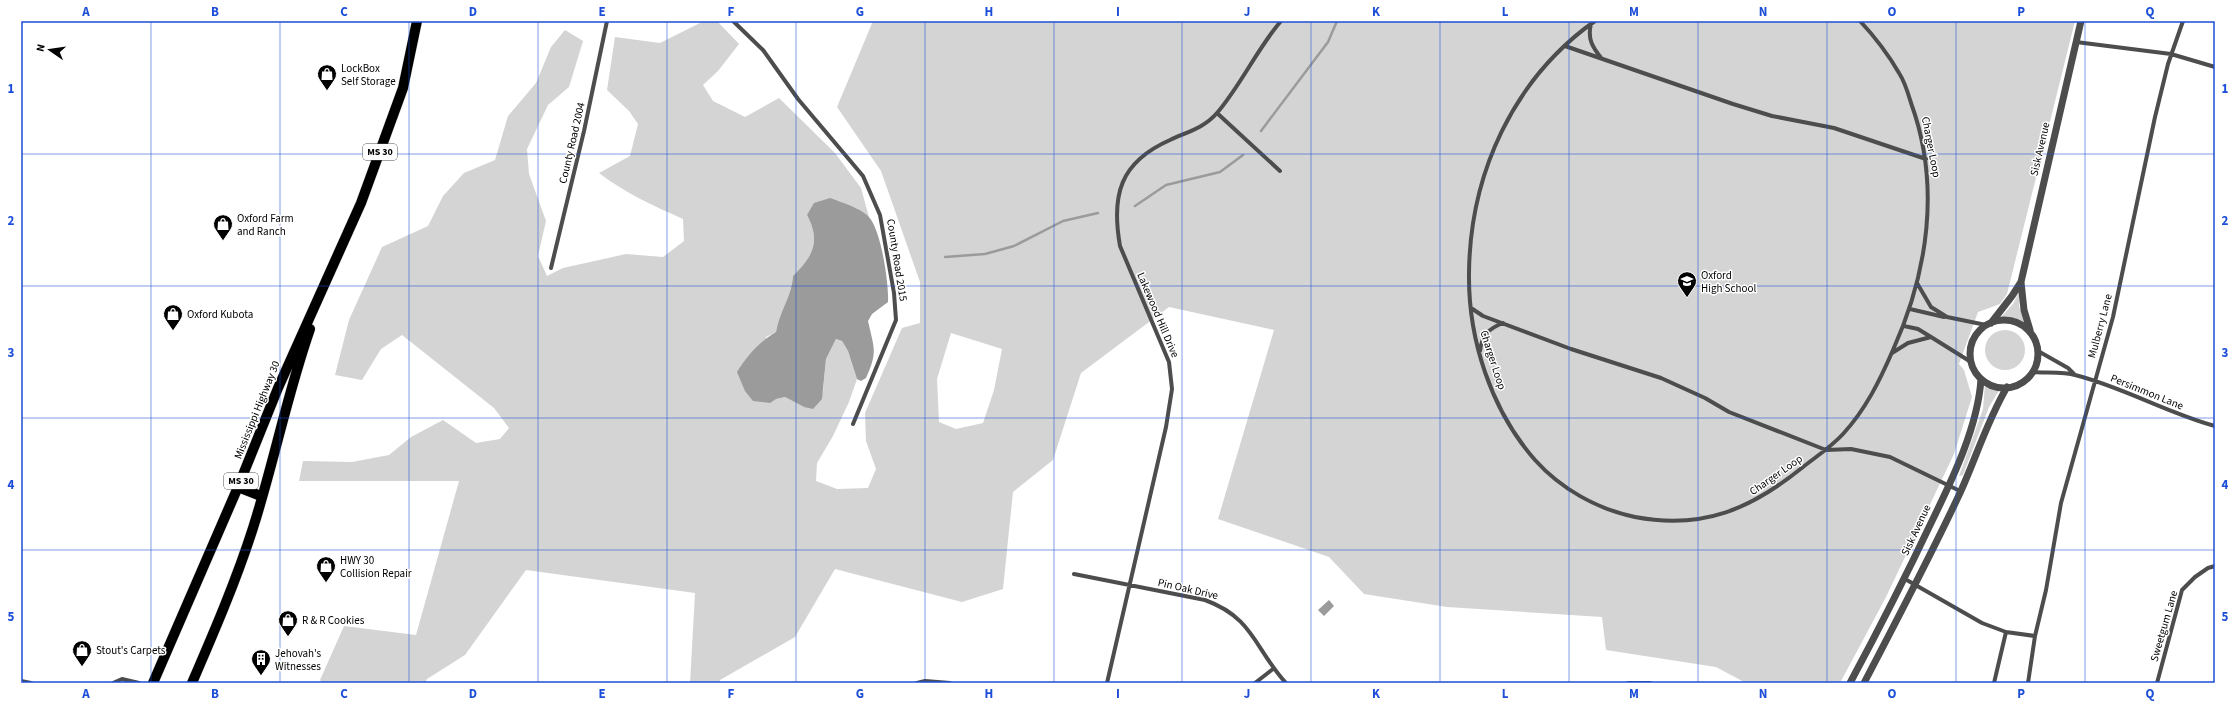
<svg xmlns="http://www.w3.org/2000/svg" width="2236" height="704" font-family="'Source Sans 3',sans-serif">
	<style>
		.green { fill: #d4d4d4; fill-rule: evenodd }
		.water { fill: #9b9b9b }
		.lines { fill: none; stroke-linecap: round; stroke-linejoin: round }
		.stream { stroke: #9b9b9b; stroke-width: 2.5 }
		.primary-casing { stroke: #dbdbdb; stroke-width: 11 }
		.minor { stroke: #4d4d4d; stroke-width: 4 }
		.tertiary { stroke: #4d4d4d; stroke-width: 7 }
		.primary { stroke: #000; stroke-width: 10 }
		.grid { fill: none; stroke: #1d4ed8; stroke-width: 1; stroke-opacity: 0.55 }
		.labels { text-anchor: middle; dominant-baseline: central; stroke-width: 3; stroke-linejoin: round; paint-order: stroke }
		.shield { fill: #fff; stroke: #4c4c4c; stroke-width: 1 }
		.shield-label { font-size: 10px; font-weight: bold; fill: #000 }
		.poi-label { font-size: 11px; fill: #000; stroke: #fff; text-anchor: start }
		.street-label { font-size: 11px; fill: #000; stroke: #fff }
		.neatline { fill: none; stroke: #1d4ed8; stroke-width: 1.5 }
		.grid-label { font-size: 13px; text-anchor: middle; font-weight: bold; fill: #1d4ed8 }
	</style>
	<rect width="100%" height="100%" fill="#fff"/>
	<!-- green -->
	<path class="green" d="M704,21h13l22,23 -21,27 -15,14 10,16 32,16 34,-19 56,55 26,35 8,29 -13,-9 -49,7c14,27 6,41 -14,61 -1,20 -14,36 -17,56l-10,5 10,62 9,-2 19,10 19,-15 3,-33 10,-20 6,2 6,10 9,28 -8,23 -16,34 -16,27 -1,18 21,8 31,-1 8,-19 -10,-28 -1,-28 37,-85 18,-5v-41l-39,-111 -44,-64 36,-86h1202l-68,273 -7,10 -22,8 -19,52 5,6 8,27 -18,57 -68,143 -46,86h-94l-30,-16 -110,-17 -4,-33 -155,-10 -83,-13 -35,-37 -111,-38 56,-189 -105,-23 -88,66 -28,87 -40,32 -10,97 -41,13 -127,-33 -40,68 -75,43v3h-30l5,-90 -169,-23 -61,85 -38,24 -2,4h-103l-2,-3 24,-54 72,9 43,-154h-160l4,-20 49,1 37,-7 22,-18 32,-17 33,23 24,-4 9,-11 -15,-20 -92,-73 -21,14 -19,31 -27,-5 14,-55 33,-73 46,-21 15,-30 21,-23 31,-13 13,-44 28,-33 15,-36 14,-17 18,11 -14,46 -21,18 -21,44 2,25 17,47 -8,35 9,20 16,-8 63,-14 37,3 21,-16 -1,-22c-29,-13 -58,-26 -84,-46l31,-17 8,-32 -9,-13 -22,-21 8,-53 45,6zM951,333l51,16 -8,41 -11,33 -27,6 -17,-7 -2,-43z
		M2020,290l-1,16 7,20 -10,-6 -15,-1v-2l12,-13z
		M1985 350a20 20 0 1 1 40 0a20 20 0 1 1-40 0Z
		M1985,384l15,5 -11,18 -26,68 -4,1 24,-67z"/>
	<!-- water -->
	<path class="water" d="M830,198c13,5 28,9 38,18 13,12 21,68 20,86l-16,12 -4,7c6,27 10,31 -2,57l-5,3 -4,-2 -9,-28 -6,-10 -6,-2 -10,20 -4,40 -9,10 -9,-2 -19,-10 -9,2 -6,4 -17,-2 -8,-10 -8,-19c10,-16 22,-30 39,-40 3,-20 16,-36 17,-56 20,-20 28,-34 14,-61l7,-12z
		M1329,600l5,6 -10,10 -6,-6z"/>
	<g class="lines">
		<!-- stream -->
		<path class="stream" d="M1261,131l67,-89 9,-21
			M1135,206l31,-21 54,-13 23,-17
			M945,257l40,-3 29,-8 49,-25 35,-8"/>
		<!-- primary casing -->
		<g class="primary-casing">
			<path id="primary" d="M238,487l23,9
				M153,683l85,-196 40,-99 83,-185 42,-115 14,-67
				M192,683c22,-51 44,-102 61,-155 21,-66 34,-133 57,-199"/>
		</g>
		<!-- minor -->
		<path class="minor" d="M733,21l30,29 35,49 65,77 17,39 14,78 2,27 -43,104
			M1595,21c-82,58 -125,153 -126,252 -1,66 22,137 66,187 26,29 62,49 100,57 68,13 116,-8 168,-50 14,-11 28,-20 40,-33 23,-25 37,-54 50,-84 35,-78 48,-165 18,-247 -3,-10 -6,-21 -12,-30 -11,-19 -24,-36 -39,-52
			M1591,24c-4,15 2,24 11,35
			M2076,42l95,12 44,13
			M1565,46l168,58 39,12 62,12 92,31
			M1217,113l63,58
			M551,268l33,-137 23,-110
			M1917,283l14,24 16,10 39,8
			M1471,308l12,8 88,33 90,29 44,20 24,14 97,38 25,-1 39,8 70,34
			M1910,309l34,8
			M1904,326l14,3 13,8
			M1480,351c2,-16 8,-22 23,-28
			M2038,351l30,17 6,6
			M1892,353l16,-10 23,-6 40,25
			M2033,372c12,1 32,0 42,3 48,12 92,38 140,51
			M1074,574l131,26c49,18 49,48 81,83
			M1905,579l77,44 24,9 29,4 11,-46 15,-87 52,-186 42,-200 13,-53 15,-43
			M21,681l10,2
			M113,683l9,-4 17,4
			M917,683l8,-2 25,2
			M1107,683l59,-256 6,-38 -3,-27 -49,-116c-9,-51 0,-84 50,-106 17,-8 34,-12 47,-27 24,-28 40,-64 64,-92
			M1255,683l18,-14
			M1628,683h22
			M1994,683l12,-51
			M2028,683l7,-47
			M2157,683l25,-93 13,-13 13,-9 7,-2"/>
		<!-- tertiary -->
		<path class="tertiary" d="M2021,282l3,28 6,20
			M1970 354a34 34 0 1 1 68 0a34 34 0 1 1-68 0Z
			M1991,323l21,-27 9,-14 60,-261
			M1850,683c29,-54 56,-107 82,-162 21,-43 46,-95 49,-142
			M1864,683c33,-63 66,-126 96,-190 16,-35 27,-72 47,-106"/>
		<!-- primary -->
		<use href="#primary" class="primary"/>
	</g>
	<!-- grid -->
	<path class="grid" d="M151,21v662M280,21v662M409,21v662M538,21v662M667,21v662M796,21v662M925,21v662M1054,21v662M1182,21v662M1311,21v662M1440,21v662M1569,21v662M1698,21v662M1827,21v662M1956,21v662M2085,21v662M21,154h2194M21,286h2194M21,418h2194M21,550h2194"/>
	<!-- icons -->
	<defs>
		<g id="shop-pin" transform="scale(1)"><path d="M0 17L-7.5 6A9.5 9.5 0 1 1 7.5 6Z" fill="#000" stroke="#fff"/><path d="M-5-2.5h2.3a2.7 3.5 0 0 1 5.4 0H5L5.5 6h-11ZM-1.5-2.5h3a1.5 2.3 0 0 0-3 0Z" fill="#fff"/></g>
		<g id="school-pin" transform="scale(1)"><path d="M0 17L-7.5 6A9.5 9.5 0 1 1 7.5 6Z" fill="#000" stroke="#fff"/><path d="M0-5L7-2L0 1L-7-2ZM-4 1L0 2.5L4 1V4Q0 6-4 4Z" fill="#fff"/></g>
		<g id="building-pin" transform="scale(1)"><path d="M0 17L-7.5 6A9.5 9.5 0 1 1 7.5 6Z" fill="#000" stroke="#fff"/><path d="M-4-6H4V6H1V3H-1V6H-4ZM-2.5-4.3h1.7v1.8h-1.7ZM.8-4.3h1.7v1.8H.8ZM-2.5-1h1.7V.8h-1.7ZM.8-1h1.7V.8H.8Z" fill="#fff"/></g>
	</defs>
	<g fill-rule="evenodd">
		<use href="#shop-pin" x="327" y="74"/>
		<use href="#shop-pin" x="223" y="224"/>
		<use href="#school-pin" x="1687" y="281"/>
		<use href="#shop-pin" x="173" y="314"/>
		<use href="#shop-pin" x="326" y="566"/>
		<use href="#shop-pin" x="288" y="620"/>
		<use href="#shop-pin" x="82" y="650"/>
		<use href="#building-pin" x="261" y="659"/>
	</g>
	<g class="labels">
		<!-- shield labels -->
		<g class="shield">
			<rect x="363" y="144" width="34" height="16" rx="3"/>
			<rect x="224" y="473" width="34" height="16" rx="3"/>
		</g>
		<g class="shield-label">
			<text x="380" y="152">MS 30</text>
			<text x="241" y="481">MS 30</text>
		</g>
		<!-- poi labels -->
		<g class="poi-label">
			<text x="341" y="68">LockBox<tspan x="341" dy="13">Self Storage</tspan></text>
			<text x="237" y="218">Oxford Farm<tspan x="237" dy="13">and Ranch</tspan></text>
			<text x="1701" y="275">Oxford<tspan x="1701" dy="13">High School</tspan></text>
			<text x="187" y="314">Oxford Kubota</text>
			<text x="340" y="560">HWY 30<tspan x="340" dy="13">Collision Repair</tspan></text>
			<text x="302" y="620">R &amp; R Cookies</text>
			<text x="96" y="650">Stout's Carpets</text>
			<text x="275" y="653">Jehovah's<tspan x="275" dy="13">Witnesses</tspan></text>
		</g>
		<!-- street labels -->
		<g class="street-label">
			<text transform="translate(572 143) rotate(-77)">County Road 2004</text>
			<text transform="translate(1931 147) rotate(79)">Charger Loop</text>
			<text transform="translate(2040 149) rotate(-77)">Sisk Avenue</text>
			<text transform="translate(897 260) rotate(81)">County Road 2015</text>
			<text transform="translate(1158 315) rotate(67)">Lakewood Hill Drive</text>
			<text transform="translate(2100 326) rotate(-75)">Mulberry Lane</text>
			<text transform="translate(1493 360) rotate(72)">Charger Loop</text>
			<text transform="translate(2147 392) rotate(22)">Persimmon Lane</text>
			<text transform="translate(257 410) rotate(-68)">Mississippi Highway 30</text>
			<text transform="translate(1776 475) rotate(-35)">Charger Loop</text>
			<text transform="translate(1916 530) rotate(-65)">Sisk Avenue</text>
			<text transform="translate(1188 589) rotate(13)">Pin Oak Drive</text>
			<text transform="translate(2164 626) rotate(-74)">Sweetgum Lane</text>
		</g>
	</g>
	<!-- border -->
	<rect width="2236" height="704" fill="none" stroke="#ffffff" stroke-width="44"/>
	<!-- north arrow -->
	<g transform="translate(50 50) rotate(283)" stroke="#ffffff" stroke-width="3" paint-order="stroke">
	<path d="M0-3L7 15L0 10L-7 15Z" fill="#000000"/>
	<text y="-6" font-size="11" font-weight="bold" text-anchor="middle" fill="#000000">N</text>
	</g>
	<rect x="22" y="22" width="2192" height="660" class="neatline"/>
	<g class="grid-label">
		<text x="86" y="16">A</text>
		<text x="215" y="16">B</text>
		<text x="344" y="16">C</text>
		<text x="473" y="16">D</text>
		<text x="602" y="16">E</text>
		<text x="731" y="16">F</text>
		<text x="860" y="16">G</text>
		<text x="989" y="16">H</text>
		<text x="1118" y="16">I</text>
		<text x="1247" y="16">J</text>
		<text x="1376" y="16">K</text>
		<text x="1505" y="16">L</text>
		<text x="1634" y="16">M</text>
		<text x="1763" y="16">N</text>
		<text x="1892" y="16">O</text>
		<text x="2021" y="16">P</text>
		<text x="2150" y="16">Q</text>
		<text x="11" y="93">1</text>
		<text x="2225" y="93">1</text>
		<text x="11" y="225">2</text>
		<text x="2225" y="225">2</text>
		<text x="11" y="357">3</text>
		<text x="2225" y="357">3</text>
		<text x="11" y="489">4</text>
		<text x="2225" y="489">4</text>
		<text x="11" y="621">5</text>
		<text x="2225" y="621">5</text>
		<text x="86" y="698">A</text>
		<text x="215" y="698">B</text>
		<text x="344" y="698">C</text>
		<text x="473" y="698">D</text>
		<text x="602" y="698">E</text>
		<text x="731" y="698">F</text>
		<text x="860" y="698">G</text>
		<text x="989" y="698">H</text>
		<text x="1118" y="698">I</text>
		<text x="1247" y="698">J</text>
		<text x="1376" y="698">K</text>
		<text x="1505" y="698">L</text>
		<text x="1634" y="698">M</text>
		<text x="1763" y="698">N</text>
		<text x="1892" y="698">O</text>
		<text x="2021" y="698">P</text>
		<text x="2150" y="698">Q</text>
	</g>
</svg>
